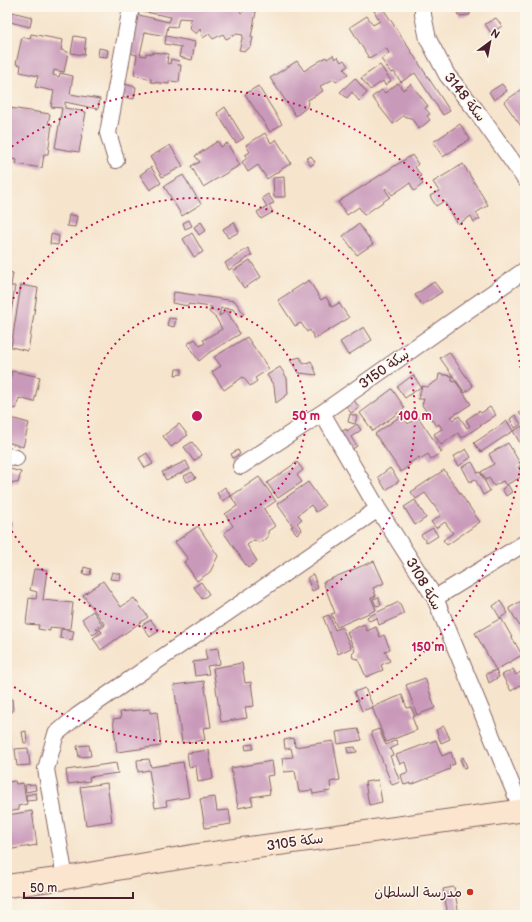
<svg xmlns="http://www.w3.org/2000/svg" width="532" height="922" font-family="'Balsamiq Sans','Playpen Sans Arabic',sans-serif">
	<style>
		.building { fill: #c999ba }
		.lines { fill: none; stroke-linecap: round; stroke-linejoin: round }
		.street-casing { stroke: #866463; stroke-width: 18 }
		.secondary-casing { stroke: #866463; stroke-width: 24 }
		.street { stroke: #fff; stroke-width: 16 }
		.secondary { stroke: #fbe5cf; stroke-width: 22 }
		.ring { fill: none; stroke: #c2185b; stroke-width: 2; stroke-dasharray: 2 4 }
		.poi-dot { fill: #c8321e; stroke: #fbf7ec; stroke-width: 1.5 }
		.labels { text-anchor: middle; dominant-baseline: central; stroke-width: 3; stroke-linejoin: round; paint-order: stroke }
		.street-label { font-size: 14px; fill: #4a1f2b; stroke: #fbf7ec }
		.poi-label { font-size: 14px; fill: #4a1f2b; stroke: #fbf7ec; text-anchor: end }
		.centre { fill: #c2185b; stroke: #fbf7ec; stroke-width: 2 }
		.ring-label { font-size: 12px; text-anchor: middle; font-weight: bold; fill: #c2185b; stroke: #fbf7ec; stroke-width: 3; stroke-linejoin: round; paint-order: stroke }
	</style>
	<rect width="100%" height="100%" fill="#fbf7ec"/>
	<filter id="ink" filterUnits="userSpaceOnUse"><feTurbulence type="fractalNoise" baseFrequency=".025" numOctaves="2"/><feDisplacementMap in="SourceGraphic" scale="8" xChannelSelector="R" yChannelSelector="G"/><feConvolveMatrix kernelMatrix="1 2 1 2 8 2 1 2 1" color-interpolation-filters="sRGB"/></filter>
	<filter id="wash" filterUnits="userSpaceOnUse"><feTurbulence type="fractalNoise" baseFrequency=".012" numOctaves="4" result="noise"/><feDisplacementMap in="SourceGraphic" scale="16" xChannelSelector="R" yChannelSelector="G"/><feGaussianBlur stdDeviation="0.9" result="paint"/><feColorMatrix in="noise" values="0 0 0 0 0 0 0 0 0 0 0 0 0 0 0 0 0 1.4 0 .05"/><feComposite in="paint" operator="in"/></filter>
	<g filter="url(#wash)">
		<rect width="100%" height="100%" fill="#f6e4cc"/>
		<g id="blocks">
			<!-- building -->
			<path class="building" d="M136,7h101l4,6 7,-4 8,3 -5,25h2l-2,9 -5,5 -7,-1 4,-15 -6,-1 -11,5 -3,-5 -10,5 -4,-5 -6,4 -3,-9 -4,5 -6,-5 1,-6 -2,-1 3,-3 -13,-1 -2,9 -9,-1 -2,10 29,6 -3,18 -13,-3 2,-10 -16,-3 1,-8 -21,-4 -5,23 6,1v-3l7,1v-2l15,2 -1,9 3,1 1,-5 8,2 -1,4h3l-2,17 -10,-1v3l-18,-2v-3l-17,-4 3,-20 -11,-3 8,-38 35,8 2,-5 -36,-7z
				M381,7h1l6,9 62,95 -7,4 -28,-42 -14,9 -7,-10 -3,1 -10,-14 8,-6 -3,-5 -17,10 -19,-31 17,-11 6,9 7,-4 -6,-10z
				M457,7h13v8l-12,1z
				M12,12l20,5 -2,10 -20,-5z
				M496,18l6,8 -11,7 -6,-9z
				M31,34l32,6 -2,10 7,2 -4,20 -10,-2 -1,5 6,2 1,-4 13,3 -3,18 30,5 -2,10 -33,-7v6l21,4 -7,40 -24,-4 7,-40 -11,-1 3,-16 -19,-4 3,-11 -18,-4 1,-7 -5,-1 6,-27 8,2z
				M74,36l12,2 -2,17 -13,-2z
				M99,48l9,2 -1,7 -9,-1z
				M333,55l2,4 3,-2 3,5 3,-2 4,6 -4,3 4,5 -12,8 -2,-3 -14,7 3,5 -15,9 -1,7 -11,9 -26,-38 27,-17 7,10 22,-14 1,2z
				M380,65l11,16 -6,4 -2,-4 -13,9 -9,-12z
				M355,78l12,15 -8,8 -7,-9 -5,6 -7,-6z
				M7,82l4,1 -3,14h-1z
				M398,83l5,7 8,-6 17,22 -3,2 5,6 -3,2 3,4 -11,9 -8,-11 -8,-2 -10,8 -21,-27 10,-7 3,3z
				M124,84l12,3 -2,12 -12,-2z
				M502,84l5,7 -13,9 -5,-8z
				M258,86l24,38 -12,8 -25,-38z
				M525,87v48l-3,-5 1,-1 -19,-27z
				M225,107l19,31 -8,5 -19,-30z
				M10,108l40,6 -2,10h4l-4,30h-4l-2,14 -26,-4 1,-4 -10,-2v-43l2,1z
				M460,124l10,15 -27,18 -10,-15z
				M265,133l6,10 5,-4 15,24 -24,16 -9,-14 -10,7 -6,-10 5,-4 -2,-3 5,-3 -4,-7z
				M218,141l3,6 6,-4 13,22 -37,22 -12,-21 9,-4 -5,-6z
				M170,145l13,21 -21,11 -12,-20z
				M412,155l6,9 -3,3 6,9 -2,2 4,6 -9,7 -4,-8 -18,12 -5,-7 -2,1 5,8 -26,18 -5,-8 -12,8 -9,-13z
				M311,156l4,6 -4,4 -5,-7z
				M463,164l25,41 -12,8 4,6 -6,3 -3,-6 -13,8 -14,-23 -8,5 -6,-10 9,-5 -6,-9z
				M151,167l10,16 -11,7 -10,-15z
				M183,175l18,29 -19,12 -18,-30z
				M284,177l1,20h-11l-1,-19z
				M268,194l6,9 -5,2 4,7 -12,7 -4,-7 10,-5 -5,-9z
				M69,215l8,1 -2,11 -8,-1z
				M189,220l3,6 -7,3 -2,-6z
				M201,222l5,8 -7,5 -5,-8z
				M234,222l5,10 -11,6 -5,-9z
				M359,224l14,20 -16,11 -14,-19z
				M192,233l11,19 -9,5 -11,-18z
				M51,234l8,2 -1,9 -8,-1z
				M248,248l4,7 -23,15 -4,-7z
				M250,260l11,17 -17,11 -11,-17z
				M7,272l6,1 -2,13h4l-5,35 -3,-1z
				M309,280l12,20 5,-3 6,10 7,-4 10,15 -34,21 -5,-9 -3,2 -6,-9 -6,3 -17,-26z
				M434,282l8,10 -20,13 -7,-10z
				M21,285l17,3 -10,63 -17,-4z
				M174,292l61,9 9,13 -6,3 -5,-8 -12,-1 -2,8 8,-5 13,23 -30,18 -11,9 -12,-17 8,-5 5,7 5,-3 -2,-3 19,-11 -6,-11 -7,-6 3,-5 -24,-3v2l-16,-3z
				M169,318l7,1 -2,8 -7,-2z
				M364,327l8,13 -24,15 -8,-13z
				M247,337l22,32 -14,9 2,3 -7,5 -7,-9 -19,13 -12,-18 9,-6 -7,-9z
				M449,352l24,34 -8,7 -25,-35z
				M300,357l4,7 7,-3 6,14 -18,-2 -9,-13z
				M280,367l7,11 1,16 -12,9 -2,-17 -7,-11z
				M176,369h6v5l-7,1z
				M12,371l28,6 -6,25 -15,-4 -3,11 -9,-2 3,-11h-3v-5z
				M439,374l13,2v5l4,1 15,22 -20,13 2,3 6,-4 8,12 3,-2 -4,-6 13,-9 2,2 9,-6 6,8 -34,23 -4,-5 -17,12 -7,-11 8,-5 -3,-5 -3,2 -14,-21 2,-6h-6l4,-13 5,1 11,-7z
				M413,375l8,12 -16,11 -8,-11z
				M392,389l13,19 -32,23 -13,-18z
				M354,400l5,8 -8,5 -5,-7z
				M525,409v11l-6,-7z
				M350,414l7,2 -2,8 -7,-2z
				M402,415l6,9 10,-7 24,35 -11,7 -3,-5 -8,5 -1,-2 -9,6 1,1 -10,8 -26,-38z
				M515,415l6,9 -6,4 -5,-9z
				M7,417l22,6 -6,24 -16,-5z
				M507,421l6,10 -32,21 -7,-9z
				M179,424l9,11 -17,12 -8,-11z
				M357,424l4,6 -10,7 6,9 -9,6 -11,-17 9,-6 1,2z
				M522,426l3,4v17l-2,1 -10,-17z
				M192,442l10,13 -8,6 -10,-14z
				M508,443l13,22 -3,2 5,9 -17,9 -3,-4 -9,5 -5,-8 -3,2 -5,-8 13,-8 -5,-10z
				M466,449l5,8 -12,9 -6,-9z
				M238,450l2,4 -7,4 -2,-4z
				M147,453l6,11 -8,4 -6,-10z
				M186,461l4,8 -24,11 -4,-8z
				M297,462l6,8 -6,5 5,7 -24,16 -11,-15z
				M472,462l6,11 2,-1 10,19 -7,4 -8,-16 -5,3 -8,-15z
				M7,468l14,4 -3,11 -6,-1 -4,16h-1z
				M390,468l9,13 -13,9 -8,-13z
				M444,470l36,52 -33,23 -4,-5 10,-7 -8,-11 -9,6 -5,-6 10,-7 -16,-22 -9,6 -5,-7z
				M192,472l4,6 -9,4 -3,-6z
				M259,477l17,24 -12,8 11,17 -7,5v6l-4,4 -6,1 -4,-2 -7,5 10,16 -9,7 -24,-35 9,-7 -8,-12 12,-8 -6,-10z
				M308,482l17,24 -9,6 -5,-7 -13,10 4,4 -5,4 5,7 -5,4 -6,-7 2,-1 -16,-22z
				M508,485l4,7 -6,4 -4,-7z
				M225,487l6,9 -9,5 -5,-8z
				M415,500l11,18 -11,7 -11,-18z
				M7,521l6,1 -3,13h-3z
				M198,526l20,30 -8,16 -13,9 -13,-19 4,-3 -13,-17z
				M433,528l5,8 -11,7 -6,-8z
				M374,561l10,22 -11,5 3,8 -5,2 5,12 -39,17 -6,-13 4,-1 -12,-31z
				M84,567l7,2 -1,6 -7,-1z
				M34,569l13,1 -4,30 30,3 -3,26 -20,-2v4l-12,-2 1,-4 -13,-1 3,-26 7,1 1,-7 -7,-2z
				M112,572l9,2 -1,6 -10,-1z
				M313,574l5,14 -6,3 -5,-13z
				M103,581l18,26 13,-9 14,19 -47,33 -8,-12 9,-6 -3,-3 6,-4 -22,-30z
				M201,582l8,12 -7,5 -8,-12z
				M379,597l2,8 -5,1 -3,-7z
				M525,599v36l-16,-27z
				M500,601l8,12 -8,5 -7,-12z
				M399,602l5,12 -25,11 -2,-7 -8,3 -2,-4z
				M93,611l9,13 -6,4 3,3 -6,4 -11,-16z
				M329,615l6,15 7,-3 9,21 -13,6 -15,-37z
				M501,618l21,37 -26,15 -21,-37z
				M151,620l8,11 -9,6 -8,-12z
				M364,624l3,7 9,-4 4,10 4,-2 6,14 -5,2 5,10 -9,4 2,5 -17,7 -8,-18 -5,-1 -1,-4 3,-3 -8,-19z
				M61,629l13,2 -2,9 -12,-2z
				M218,648l2,16 -13,2 2,8 -14,2 -2,-14 14,-2 -2,-10z
				M242,663l3,20 6,-1 3,24 -9,1 2,11 -26,4 -8,-54z
				M513,669l3,6 9,-6v20l-3,-5 -11,7 -9,-16z
				M496,670l3,7 -10,6 -3,-9z
				M425,678l10,30 -18,7 -11,-30z
				M204,681l7,46 -8,1 2,12 -23,3 -8,-58z
				M365,688l8,19 -11,4 -8,-19z
				M402,695l5,13 4,-1 4,9 -3,1 5,13 -31,12 -14,-35z
				M7,699h5l1,12 -6,1z
				M150,709v4l7,-1 4,34 -44,6 -4,-33 8,-1 -1,-6z
				M444,726l6,13 -9,4 -5,-13z
				M7,727l4,21 -4,1z
				M358,729l4,11 -24,4 -2,-12z
				M379,729l7,16 10,-5 2,5 -8,4 3,6 -3,1 10,26 -8,3 -21,-53z
				M26,731l1,12h-3l-2,-11z
				M294,738l1,9 38,-6 7,39 -10,2 1,9 -18,3 -1,-4 -13,2 -4,-21 -11,1 -2,-14 11,-1 -2,-9 -6,1 -1,-9z
				M436,740l6,16 9,-4 4,12 -6,2 1,3 -39,16v-2l-7,2 -3,-10 7,-3 -3,-10 -5,2 -4,-9z
				M253,744v5l-7,1 -1,-5z
				M89,745l2,11 -12,1 -2,-11z
				M355,747l2,5 -9,1 -1,-5z
				M28,748l2,17 -13,1 -2,-17z
				M209,750l4,29 -15,3 -2,-16 -7,1 -2,-14z
				M463,757l4,10 -3,1 -4,-9z
				M149,759l2,8 32,-5 6,35 -23,4 1,5 -12,2 -6,-38 -11,2 -1,-12z
				M272,761l2,14 -7,1 3,18 -19,3 2,8 -15,3 -7,-40z
				M116,763l2,10 -29,4 1,4 -22,3 -2,-14z
				M378,780l4,22 -13,3 -4,-23z
				M15,781l1,3 7,-1 4,21 -9,2 1,4 -12,2v-30z
				M107,783l5,38 -26,4 -6,-38z
				M35,784l1,6 -10,2 -1,-7z
				M36,793l1,7 -11,1v-6z
				M215,797l2,14 12,-1 2,14 -26,4 -5,-29z
				M32,811l5,34 -30,5v-35z
				M454,887l5,28h-11l-5,-26z
				M525,912v3h-11v-1z"/>
		</g>
	</g>
	<g filter="url(#ink)">
		<use href="#blocks" fill-opacity="0" stroke="#866463" stroke-width="1"/>
		<g class="lines">
			<!-- street casing -->
			<g class="street-casing">
				<path id="street" d="M423,7v8l5,24 19,36 28,34 50,70
					M116,160l-8,-27 23,-126
					M322,413l56,96 57,89 87,212
					M7,456l9,2
					M241,466l81,-53 203,-143
					M435,598l90,-55
					M65,878l-19,-109 10,-35 21,-18 301,-207"/>
			</g>
			<!-- secondary casing -->
			<g class="secondary-casing">
				<path id="secondary" d="M7,886l58,-8 127,-22 333,-46"/>
			</g>
			<!-- street -->
			<use href="#street" class="street"/>
			<!-- secondary -->
			<use href="#secondary" class="secondary"/>
		</g>
	</g>
	<!-- distance rings -->
	<g class="ring">
		<circle cx="197" cy="416" r="109"/>
		<path d="M7 309A218 218 0 1 1 7 523"/>
		<path d="M7 150A327 327 0 1 1 7 682"/>
	</g>
	<!-- markers -->
	<circle class="poi-dot" cx="470" cy="892" r="4"/>
	<g class="labels">
		<!-- street labels -->
		<g class="street-label">
			<text transform="translate(465 97) rotate(52)">سكة 3148</text>
			<text transform="translate(384 369) rotate(-35)">سكة 3150</text>
			<text transform="translate(424 584) rotate(60)">سكة 3108</text>
			<text transform="translate(295 842) rotate(-8)">سكة 3105</text>
		</g>
		<!-- poi labels -->
		<g class="poi-label">
			<text x="462" y="892">مدرسة السلطان</text>
		</g>
	</g>
	<circle cx="197" cy="416" r="6" class="centre"/>
	<g class="ring-label">
		<text x="306" y="420">50 m</text>
		<text x="415" y="420">100 m</text>
		<text x="428" y="651">150 m</text>
	</g>
	<!-- margin -->
	<rect width="532" height="922" fill="none" stroke="#fbf7ec" stroke-width="24"/>
	<!-- north arrow -->
	<g transform="translate(490 42) rotate(32)" stroke="#fbf7ec" stroke-width="3" paint-order="stroke">
	<path d="M0-3L7 15L0 10L-7 15Z" fill="#4a1f2b"/>
	<text y="-6" font-size="11" font-weight="bold" text-anchor="middle" fill="#4a1f2b">N</text>
	</g>
	<!-- scale -->
	<path d="M24 892v6h109v-6" fill="none" stroke="#4a1f2b" stroke-width="2"/>
	<text x="30" y="892" font-size="12" fill="#4a1f2b" stroke="#fbf7ec" stroke-width="3" paint-order="stroke">50 m</text>
</svg>
